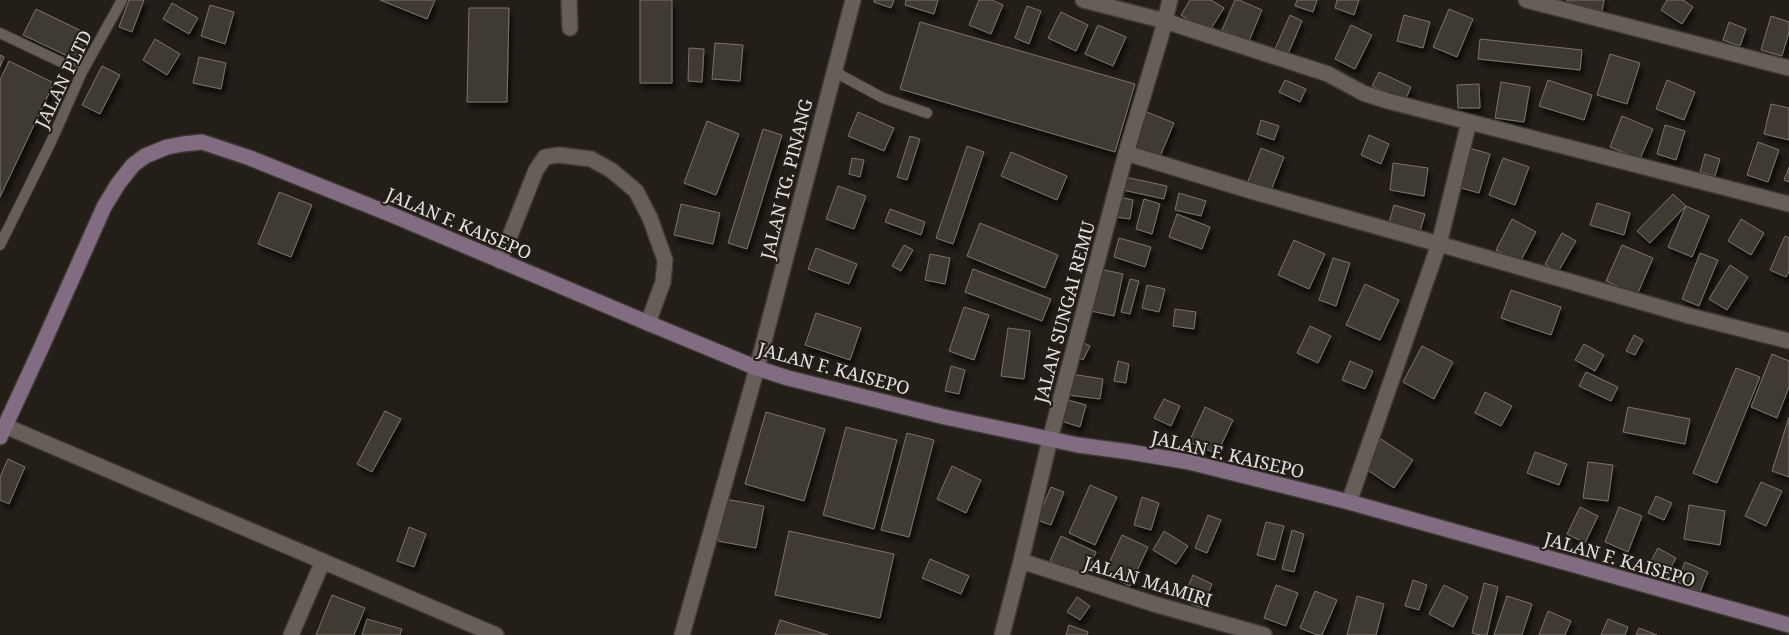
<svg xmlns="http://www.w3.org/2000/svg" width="1789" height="635" font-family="'Noto Serif',serif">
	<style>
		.building { fill: #403b33; stroke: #79736a; filter: url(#shadow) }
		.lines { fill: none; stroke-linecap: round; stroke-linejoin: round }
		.lane-casing { stroke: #3c3833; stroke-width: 12 }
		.street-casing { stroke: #3c3833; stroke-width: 18 }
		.secondary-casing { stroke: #3c3833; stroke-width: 18 }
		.lane { stroke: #665f57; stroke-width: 10 }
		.street { stroke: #665f57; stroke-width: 15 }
		.secondary { stroke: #826c82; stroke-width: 15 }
		.labels { text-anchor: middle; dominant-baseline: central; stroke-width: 4.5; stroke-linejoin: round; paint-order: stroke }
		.street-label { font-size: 18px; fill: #e3e0db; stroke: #231e17 }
	</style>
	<defs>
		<filter id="shadow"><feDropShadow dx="3" dy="5.5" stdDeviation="2.5" flood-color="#0009"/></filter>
	</defs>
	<rect width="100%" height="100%" fill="#231e17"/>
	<!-- building -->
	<path class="building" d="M129,0h15l-12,32 -13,-5z
		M380,0h55l-8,19z
		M640,0h32v83h-32z
		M874,0h20l-3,8 -17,-6z
		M906,0h32l-4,14 -29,-9z
		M979,0h13l11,5 -12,29 -22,-9z
		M1190,0h21l13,8 -15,24 -28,-17z
		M1235,0h4l23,10 -13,31 -27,-11z
		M1297,0h20l-4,12 -18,-6z
		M1337,0h22l-5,15 -19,-7z
		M1567,0h37l-2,11 -35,-9z
		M1667,0h16l10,7 -11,17 -21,-14z
		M172,3l26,15 -9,16 -26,-15z
		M210,5l24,7 -9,32 -24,-8z
		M1027,6l14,5 -12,33 -14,-6z
		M469,8h40l-2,94h-40z
		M36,9l56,27 -12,26 -57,-27z
		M1449,9l24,10 -16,38 -24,-10z
		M1061,12l27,13 -12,26 -28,-13z
		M1290,15l12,6 -14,33 -13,-5z
		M1404,15l26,7 -7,26 -26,-7z
		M1771,16l18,6v10l-7,24 -21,-6z
		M920,22l215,62 -20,68 -215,-63z
		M1729,22l17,7 -6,17 -17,-6z
		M1098,25l28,12 -13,29 -28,-12z
		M1351,25l21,10 -17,34 -20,-10z
		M155,39l25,15 -13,21 -24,-15z
		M1480,39l102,11 -2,20 -102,-11z
		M715,43l28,2 -3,36 -28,-2z
		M689,48l15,1 -2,33 -14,-1z
		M1610,54l30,9 -13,41 -30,-9z
		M0,55l4,2 -4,10z
		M199,57l27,6 -5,26 -28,-6z
		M9,61l45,22 -54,114v-117z
		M102,66l18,9 -20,39 -18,-9z
		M1379,72l32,15 -6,14 -33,-15z
		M1285,80l21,9 -6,13 -21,-10z
		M1548,80l44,15 -8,25 -45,-14z
		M1667,80l28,12 -11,28 -28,-11z
		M1501,82l29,5 -6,35 -29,-4z
		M1479,84l1,24h-22l-1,-23z
		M1771,104l18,4v32l-25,-6z
		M858,112l36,16 -10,23 -36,-15z
		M1147,112l27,11 -15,36 -27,-12z
		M1622,116l31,13 -13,30 -30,-12z
		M1261,120l18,6 -5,14 -17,-6z
		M707,121l32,13 -23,61 -32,-12z
		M1665,125l20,6 -9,29 -19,-6z
		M763,129l19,6 -35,114 -19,-6z
		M1369,135l20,9 -8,20 -20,-9z
		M910,136l10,3 -13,41 -10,-3z
		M1758,142l21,8 -11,32 -21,-7z
		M967,146l17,6 -31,92 -17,-6z
		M1261,148l23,9 -14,36 -23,-9z
		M1469,148l21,6 -11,39 -21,-6z
		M1011,152l56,24 -10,24 -56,-24z
		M1705,154l15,5 -5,17 -15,-4z
		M852,158l12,2 -4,17 -11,-3z
		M1503,158l26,9 -14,38 -26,-10z
		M1393,163l35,5 -4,28 -34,-6z
		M1789,167v15l-5,-2z
		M1125,177l42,9 -3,13 -41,-9z
		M838,186l28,10 -12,33 -28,-10z
		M279,192l33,13 -21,52 -33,-13z
		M1179,193l27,8 -5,15 -26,-6z
		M1673,194l13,12 -36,37 -13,-12z
		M1119,197l14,3 -3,19 -15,-2z
		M1144,199l16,5 -8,30 -16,-5z
		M1597,203l33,10 -6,22 -34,-10z
		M681,204l39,9 -7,31 -39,-9z
		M1394,205l31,9 -6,21 -31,-9z
		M1686,206l23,10 -17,41 -24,-10z
		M890,209l35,13 -4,13 -36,-13z
		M1177,214l33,13 -8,22 -33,-12z
		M1512,219l24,13 -16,30 -24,-12z
		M1741,219l23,14 -13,22 -23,-14z
		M980,223l78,32 -13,33 -78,-32z
		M1562,233l14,8 -18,31 -13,-8z
		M1785,236l4,2v33l-3,6 -16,-7z
		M1119,238l32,9 -6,20 -31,-10z
		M1294,240l31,14 -16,35 -31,-14z
		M904,245l9,5 -12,21 -9,-5z
		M1622,245l31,13 -16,37 -31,-14z
		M816,248l41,16 -8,20 -41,-15z
		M1700,253l18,7 -19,46 -17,-7z
		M930,254l20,4 -5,26 -20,-4z
		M1333,258l17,5 -14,43 -17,-6z
		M1730,265l18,12 -21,33 -18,-11z
		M973,269l78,30 -9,22 -77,-29z
		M1100,269l23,5 -9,42 -23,-5z
		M1130,279l9,2 -9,33 -9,-2z
		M1365,284l34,16 -19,40 -34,-15z
		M1147,285l18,4 -6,23 -17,-4z
		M1511,290l50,17 -10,28 -50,-17z
		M964,307l25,8 -15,45 -25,-9z
		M1175,309l21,3 -2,17 -21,-3z
		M816,313l45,15 -11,32 -45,-15z
		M1310,326l21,10 -13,27 -21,-10z
		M1008,328l22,3 -6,48 -23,-3z
		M1634,335l9,5 -8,15 -9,-4z
		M1080,341l10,5 -7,14 -10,-5z
		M1584,344l20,11 -9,16 -20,-11z
		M1422,346l31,16 -19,37 -31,-17z
		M1772,354l17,7v26l-12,31 -26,-11z
		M1118,361l11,3 -3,19 -12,-2z
		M1350,361l23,10 -8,18 -23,-9z
		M951,366l14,4 -6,24 -14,-3z
		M1736,368l24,9 -43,106 -24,-10z
		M1586,372l32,15 -7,14 -32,-15z
		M1071,374l32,5 -3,20 -32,-4z
		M1485,392l27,14 -11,20 -26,-13z
		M1164,399l16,7 -9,20 -17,-8z
		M1068,400l18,5 -6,22 -19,-6z
		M1205,407l28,13 -16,34 -28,-12z
		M1628,407l62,12 -5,25 -62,-12z
		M385,411l16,8 -29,53 -15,-8z
		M766,412l59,17 -21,72 -59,-17z
		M1789,417v60l-17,-6z
		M846,427l51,13 -23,89 -51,-14z
		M907,433l27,7 -25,97 -28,-7z
		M1381,439l32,21 -19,28 -31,-21z
		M1535,452l32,12 -8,21 -32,-12z
		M8,459l17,8 -16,37 -9,-4v-23z
		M1588,462l25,3 -5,36 -25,-3z
		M952,466l29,14 -15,33 -29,-14z
		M1761,482l21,9 -16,35 -21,-10z
		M1090,485l27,12 -22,48 -26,-12z
		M1051,487l13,5 -13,33 -14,-5z
		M1656,496l16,7 -8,17 -16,-7z
		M1142,497l17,6 -8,27 -17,-5z
		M725,499l39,7 -8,42 -38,-7z
		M1689,505l36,6 -5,34 -36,-6z
		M1580,507l18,9 -13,27 -18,-9z
		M1619,507l23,9 -14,36 -23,-10z
		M1208,515l13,5 -14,33 -12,-5z
		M1266,522l18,4 -9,34 -18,-5z
		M409,527l17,7 -12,33 -17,-6z
		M1292,530l12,4 -10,38 -12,-3z
		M789,531l105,23 -14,64 -105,-23z
		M1164,531l24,15 -12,18 -23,-14z
		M1122,535l26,12 -18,39 -26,-12z
		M1061,536l35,16 -10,24 -36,-15z
		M1658,548l18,10 -12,22 -18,-10z
		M930,559l39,17 -8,18 -39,-16z
		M1685,562l23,10 -8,20 -23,-10z
		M1193,575l19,9 -10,24 -20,-8z
		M1413,580l14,5 -8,25 -14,-4z
		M1484,583l14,4 -11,48h-7l-8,-2z
		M1276,585l22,8 -12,33 -22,-8z
		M1444,585l24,12 -15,30 -24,-13z
		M1315,591l22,9 -15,35h-5l-17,-7z
		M332,595l33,13 -11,27h-38z
		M1357,596l27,8 -8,31h-29z
		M1507,596l25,8 -10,31h-28z
		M1077,597l13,9 -10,14 -13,-8z
		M1548,611l23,10 -6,14h-26z
		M367,619l35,10 -2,6h-38z
		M1608,619l20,8 -3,8h-24z
		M780,620l48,15h-53z
		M1069,625l19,7 -1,3h-21z
		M1639,628l18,7h-21z"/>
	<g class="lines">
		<!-- lane casing -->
		<g class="lane-casing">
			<path id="lane" d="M0,33l82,39
				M833,71l50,27 44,15
				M0,245l51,-103 31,-70 40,-72"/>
		</g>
		<!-- street casing -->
		<g class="street-casing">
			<path id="street" d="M569,0l1,28
				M1083,0l82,21 163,53 35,19 25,8 401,103
				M1526,0l263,68
				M1126,153l125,38 188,53 30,-122
				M500,261l36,-91 9,-13 14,-2 32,4 20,11 25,21 14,27 15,42 -2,22 -15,41
				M5,426l491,209
				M1349,502l90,-258 251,72 99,25
				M1021,561l133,43 110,31
				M291,635l32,-74
				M682,635l75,-267 96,-368
				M1002,635l19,-74 29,-122 76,-286 35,-117 9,-36"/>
		</g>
		<!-- secondary casing -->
		<g class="secondary-casing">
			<path id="secondary" d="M0,437l42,-91 62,-139 14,-23 15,-19 12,-9 22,-9 16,-3 19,-2 48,16 140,56 258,109 109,45 31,10 157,39 133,28 52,7 59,10 160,40 440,123"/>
		</g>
		<!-- lane -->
		<use href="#lane" class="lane"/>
		<!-- street -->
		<use href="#street" class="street"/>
		<!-- secondary -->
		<use href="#secondary" class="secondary"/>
	</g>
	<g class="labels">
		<!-- street labels -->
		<g class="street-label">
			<text transform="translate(63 79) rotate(-64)">JALAN PLTD</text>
			<text transform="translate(786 179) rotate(-76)">JALAN TG. PINANG</text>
			<text transform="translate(459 223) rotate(23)">JALAN F. KAISEPO</text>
			<text transform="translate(1064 312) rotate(-75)">JALAN SUNGAI REMU</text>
			<text transform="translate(834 368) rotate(15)">JALAN F. KAISEPO</text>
			<text transform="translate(1228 454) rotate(13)">JALAN F. KAISEPO</text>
			<text transform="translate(1620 559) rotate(16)">JALAN F. KAISEPO</text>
			<text transform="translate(1148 581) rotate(17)">JALAN MAMIRI</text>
		</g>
	</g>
</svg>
